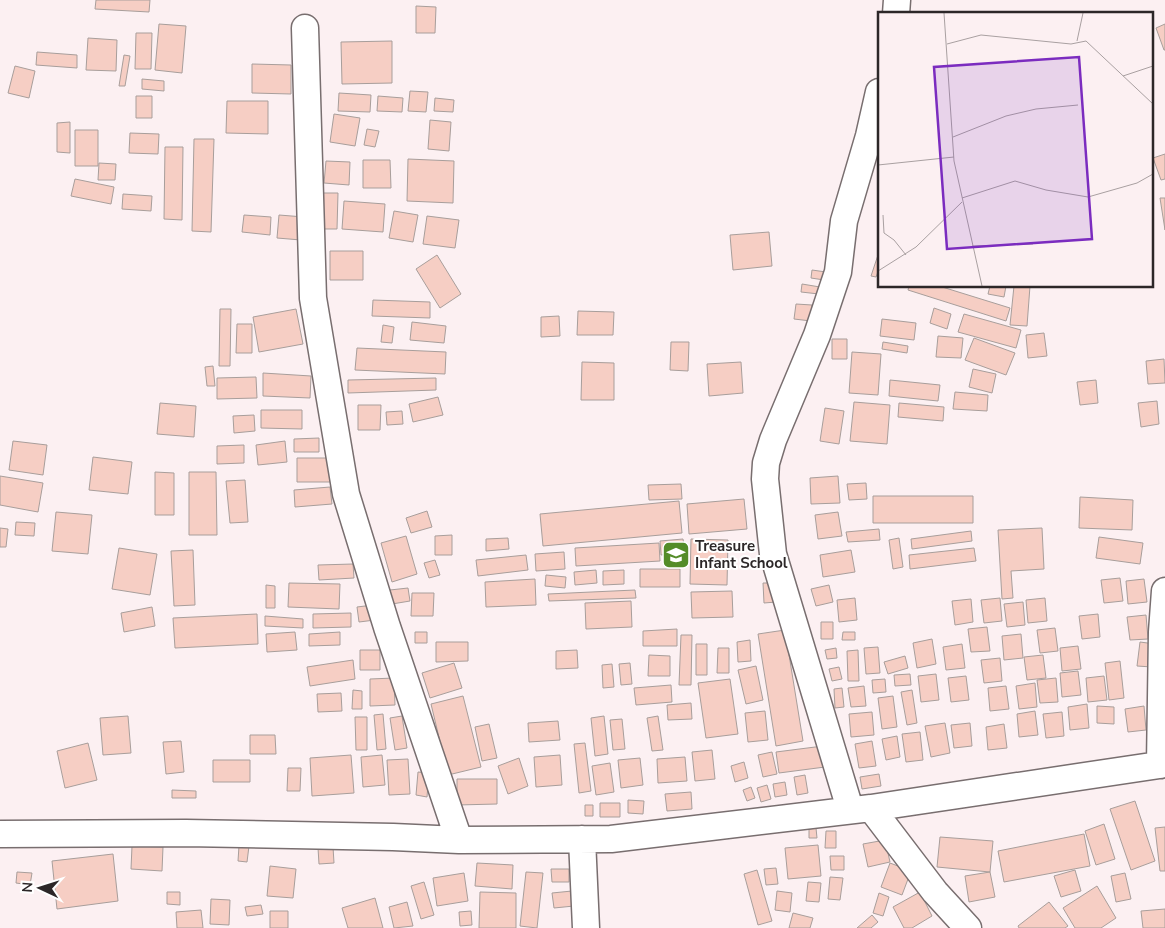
<svg xmlns="http://www.w3.org/2000/svg" width="1165" height="928" font-family="'Nunito Sans',sans-serif">
	<style>
		.building { fill: #f6cec4; stroke: #a89e9b }
		.lines { fill: none; stroke-linecap: round; stroke-linejoin: round }
		.minor-casing { stroke: #786e6f; stroke-width: 29 }
		.minor { stroke: #fff; stroke-width: 26 }
		.labels { text-anchor: middle; dominant-baseline: central; stroke-width: 4; stroke-linejoin: round; paint-order: stroke }
		.poi-label { font-size: 15px; font-weight: bold; fill: #2c2728; stroke: #fff; text-anchor: start }
		.inset-road { fill: none; stroke: #a9a0a1; stroke-width: 1 }
		.view { fill: #7b2cbf; fill-opacity: 0.15; stroke: #7b2cbf; stroke-width: 2.5 }
		.inset-edge { fill: none; stroke: #2c2728; stroke-width: 2.5 }
	</style>
	<rect width="100%" height="100%" fill="#fcf0f2"/>
	<!-- building -->
	<path class="building" d="M96,0h54l-1,12 -54,-3z
		M416,6l20,1 -1,26h-19z
		M159,24l27,2 -4,47 -27,-3z
		M1165,24v26h-1l-8,-22z
		M136,33h16l-1,36h-16z
		M88,38l29,2 -1,31 -30,-1z
		M392,41v42l-50,1 -1,-42z
		M37,52l40,3v13l-41,-3z
		M124,55l6,1 -5,30h-6z
		M252,64l39,1v29l-39,-1z
		M15,66l20,5 -6,27 -21,-5z
		M142,79l22,2v10l-22,-2z
		M410,91l18,1 -2,20 -18,-1z
		M339,93l32,2 -1,17 -32,-1z
		M136,96h16v22h-16z
		M378,96l25,2 -1,14 -25,-1z
		M435,98l19,2 -1,12 -19,-1z
		M227,101h41v33l-42,-1z
		M334,114l26,4 -5,28 -25,-4z
		M430,120l21,2 -2,29 -21,-2z
		M70,122v31l-13,-1v-29z
		M367,129l12,2 -4,16 -11,-2z
		M75,130h23v36h-23z
		M130,133l29,1 -1,20 -29,-1z
		M194,139h20l-3,93 -19,-1z
		M165,147h18l-1,73 -18,-1z
		M1165,154v25l-4,1 -8,-22z
		M408,159l46,2 -1,42 -46,-2z
		M363,160h27l1,28h-28z
		M326,161l24,1 -1,23 -25,-2z
		M99,163l17,1 -1,16h-17z
		M75,179l39,8 -3,17 -40,-8z
		M321,193h17l-1,36h-17z
		M123,194l29,2 -1,15 -29,-2z
		M1160,198h5v32z
		M344,201l41,3 -2,28 -41,-3z
		M394,211l24,4 -5,27 -24,-4z
		M244,215l27,2 -1,18 -28,-3z
		M279,215l25,2 -3,23 -24,-2z
		M427,216l32,4 -4,28 -32,-4z
		M769,232l3,34 -39,4 -3,-35z
		M330,251h33v29h-33z
		M879,252v17l-3,8 -5,-1z
		M437,255l24,39 -21,14 -24,-39z
		M812,270l14,2 -2,8 -13,-2z
		M802,284l18,3 -1,7 -18,-2z
		M909,286h30l71,22 -4,13 -98,-31z
		M990,286h16l-2,11 -16,-3z
		M1014,286h16l-3,40 -17,-1z
		M373,300l57,2v16l-58,-2z
		M796,304l16,1 -1,16 -17,-2z
		M934,308l17,6 -4,15 -17,-6z
		M220,309h11l-1,57h-11z
		M296,309l7,35 -44,8 -6,-35z
		M578,311l36,1 -1,23h-36z
		M964,314l57,16 -5,18 -58,-16z
		M559,316l1,20 -19,1v-20z
		M882,319l34,4 -2,17 -34,-4z
		M412,322l34,4 -2,17 -34,-3z
		M237,324h15v29h-16z
		M383,325l11,2 -2,16 -11,-1z
		M1044,333l3,23 -19,2 -2,-23z
		M938,336l25,2 -2,20 -25,-1z
		M974,338l41,15 -9,22 -41,-15z
		M832,339h15v20h-15z
		M671,342h18l-1,29 -18,-1z
		M883,342l25,4 -1,7 -25,-4z
		M357,348l89,4 -1,22 -90,-4z
		M852,352l29,2 -3,41 -29,-2z
		M1164,359l1,24 -17,1 -2,-23z
		M582,362l32,1v37h-33z
		M741,362l2,31 -34,3 -2,-32z
		M213,366l2,20h-8l-2,-19z
		M973,369l23,5 -4,19 -23,-6z
		M263,373l48,3 -1,22 -47,-2z
		M256,377l1,21 -40,1v-21z
		M436,378v12l-88,3v-13z
		M890,380l50,5 -2,16 -49,-5z
		M1096,380l2,23 -18,2 -3,-23z
		M955,392l33,3 -1,16 -34,-2z
		M438,397l5,18 -30,7 -4,-18z
		M1157,401l2,23 -18,3 -3,-24z
		M854,402l36,3 -3,39 -37,-3z
		M160,403l36,3 -2,31 -37,-3z
		M899,403l45,4 -1,14 -45,-4z
		M358,405h23l-1,25h-22z
		M825,408l19,3 -5,33 -19,-3z
		M261,410h41v19l-41,-1z
		M402,411l1,13 -16,1 -1,-13z
		M254,415l1,16 -21,2 -1,-17z
		M319,438v14h-25v-13z
		M13,441l34,4 -4,30 -34,-5z
		M285,441l2,21 -29,3 -2,-20z
		M244,445v18l-27,1v-18z
		M93,457l39,5 -4,32 -39,-4z
		M297,458h34v24h-34z
		M155,472l19,1v42h-19z
		M189,472h27l1,63h-28z
		M0,476l43,7 -5,29 -38,-7z
		M838,476l2,27 -29,1 -1,-26z
		M245,480l3,42 -18,1 -4,-42z
		M866,483l1,16 -18,1 -2,-16z
		M681,484l1,15 -33,1 -1,-15z
		M330,487l2,17 -37,3 -1,-17z
		M873,496h100v27h-100z
		M1080,497l53,3 -1,30 -53,-2z
		M744,499l3,30 -58,5 -2,-30z
		M679,501l3,32 -139,13 -3,-32z
		M427,511l5,16 -21,6 -5,-15z
		M56,512l36,3 -4,39 -36,-3z
		M838,512l4,24 -24,3 -3,-24z
		M16,522l19,1 -1,13 -19,-1z
		M0,528l8,1 -2,18h-6z
		M1042,528l2,41 -33,2 2,27 -11,1 -4,-69z
		M879,529l1,11 -32,2 -2,-10z
		M971,531l1,10 -60,8 -1,-10z
		M452,535v20h-17v-19z
		M406,536l11,38 -25,8 -11,-39z
		M1099,537l44,6 -3,21 -44,-6z
		M508,538l1,11 -23,2v-12z
		M899,538l4,29 -10,2 -4,-29z
		M683,539l2,13 -24,3 -1,-14z
		M691,539l37,1 -1,45 -37,-1z
		M659,543l1,18 -84,5 -1,-18z
		M119,548l38,6 -7,41 -38,-6z
		M974,548l2,13 -66,8 -1,-14z
		M193,550l2,55 -21,1 -3,-55z
		M851,550l4,22 -32,5 -3,-22z
		M564,552l1,17 -29,2 -1,-17z
		M526,555l2,15 -50,6 -2,-16z
		M435,560l5,15 -11,3 -5,-15z
		M353,564l1,14 -35,2 -1,-15z
		M640,569h40v18h-40z
		M596,570l1,13 -22,2 -1,-13z
		M624,570v14l-21,1v-14z
		M546,575l20,2 -1,11 -20,-2z
		M1120,578l3,23 -19,2 -3,-23z
		M535,579l1,26 -50,2 -1,-25z
		M1144,579l3,23 -19,2 -2,-23z
		M289,583l51,1 -1,25 -51,-2z
		M763,583h13v19l-12,1z
		M266,585l9,1v22h-9z
		M829,585l4,17 -17,4 -5,-17z
		M408,588l2,13 -18,3 -2,-14z
		M635,590l1,8 -87,3 -1,-7z
		M732,591l1,26 -41,1 -1,-26z
		M412,593h22l-1,23h-22z
		M855,598l2,22 -18,2 -2,-22z
		M1000,598l2,23 -18,2 -3,-23z
		M1045,598l2,23 -19,2 -2,-23z
		M971,599l2,23 -18,3 -3,-24z
		M631,601l1,26 -46,2 -1,-26z
		M1023,602l2,23 -18,2 -3,-23z
		M373,605l2,15 -16,2 -2,-15z
		M152,607l3,19 -31,6 -3,-19z
		M351,613v14l-38,1v-14z
		M257,614l1,30 -83,4 -2,-30z
		M1098,614l2,23 -18,2 -3,-23z
		M1146,615l2,24 -18,1 -3,-23z
		M265,616l38,3v9l-38,-2z
		M821,622h12v17h-12z
		M987,627l3,24 -19,1 -3,-23z
		M1055,628l3,23 -18,2 -3,-23z
		M677,629v17h-34v-15z
		M785,630l18,111 -27,5 -18,-112z
		M295,632l2,18 -30,2 -1,-18z
		M340,632v13l-31,1v-12z
		M415,632h12v11h-12z
		M843,632h12v8h-13z
		M1021,634l2,24 -19,2 -2,-24z
		M681,635h11l-1,50h-12z
		M932,639l4,25 -19,4 -4,-25z
		M750,640l1,21 -13,1 -1,-20z
		M436,642h32v19l-32,1z
		M1140,642l15,2 -3,23 -15,-1z
		M696,644h11v31h-11z
		M962,644l3,24 -19,2 -3,-23z
		M1078,646l3,23 -19,2 -2,-23z
		M878,647l2,26 -14,1 -2,-26z
		M718,648h11v25h-12z
		M836,648l1,10 -10,1 -2,-9z
		M360,650h20v20h-20z
		M577,650l1,18 -22,1v-18z
		M858,650l1,31h-11l-1,-30z
		M649,655l21,1v20h-22z
		M1043,655l3,23 -19,2 -3,-23z
		M905,656l3,12 -20,6 -4,-12z
		M1000,658l2,23 -18,2 -3,-23z
		M353,660l2,19 -45,7 -3,-19z
		M1120,661l4,37 -15,2 -4,-37z
		M454,663l8,25 -32,10 -8,-25z
		M630,663l2,21 -11,1 -2,-21z
		M612,664l2,23 -11,1 -1,-23z
		M756,666l7,34 -17,4 -8,-34z
		M839,667l3,12 -10,2 -3,-12z
		M1078,671l3,24 -19,2 -2,-24z
		M910,674l1,11 -16,1 -1,-11z
		M936,674l3,26 -18,2 -3,-26z
		M966,676l3,24 -18,2 -3,-24z
		M1104,676l3,24 -19,2 -2,-24z
		M394,678l1,27 -25,1v-27z
		M1056,678l2,24 -18,1 -3,-23z
		M730,679l8,55 -32,4 -8,-55z
		M885,679l1,13 -13,1 -1,-13z
		M1035,683l2,24 -18,2 -3,-23z
		M671,685l1,17 -36,3 -2,-17z
		M864,686l2,20 -15,1 -3,-19z
		M1006,686l3,23 -19,2 -2,-23z
		M842,688l2,19 -9,1 -1,-19z
		M353,690l9,1v18h-10z
		M912,690l5,33 -10,2 -6,-33z
		M341,693l1,18 -24,1 -1,-18z
		M463,696l18,71 -33,8 -17,-71z
		M893,696l4,31 -15,2 -4,-31z
		M691,703l1,16 -24,1 -1,-15z
		M1087,704l2,24 -19,2 -2,-23z
		M1097,706l17,1v17l-17,-1z
		M1144,706l2,24 -18,2 -3,-23z
		M765,711l3,29 -20,2 -3,-29z
		M1035,711l3,24 -19,2 -2,-23z
		M872,712l2,23 -23,2 -2,-23z
		M1062,712l2,24 -18,2 -3,-24z
		M383,714l3,35 -9,1 -3,-35z
		M128,716l3,37 -28,2 -3,-37z
		M402,716l5,32 -12,2 -5,-32z
		M604,716l4,38 -13,2 -4,-38z
		M658,716l5,34 -11,1 -5,-33z
		M355,717h12v33h-11z
		M622,719l3,30 -12,1 -3,-30z
		M558,721l2,19 -31,2 -1,-19z
		M945,723l5,30 -19,4 -6,-31z
		M970,723l2,23 -18,2 -3,-23z
		M489,724l8,34 -15,3 -7,-34z
		M1004,724l3,24 -19,2 -2,-23z
		M920,732l3,28 -17,2 -4,-28z
		M250,735h25l1,19h-26z
		M897,736l3,21 -14,3 -4,-21z
		M181,741l3,31 -18,2 -3,-32z
		M872,741l4,25 -17,2 -4,-24z
		M88,743l9,37 -32,8 -8,-37z
		M585,743l6,48 -12,2 -5,-49z
		M823,746l2,21 -46,6 -3,-21z
		M712,750l3,29 -20,2 -3,-29z
		M772,752l5,22 -14,3 -5,-22z
		M351,755l3,38 -42,3 -2,-38z
		M382,755l3,30 -22,2 -2,-30z
		M560,755l2,30 -26,2 -2,-30z
		M685,757l2,24 -29,2 -1,-24z
		M519,758l9,28 -20,8 -10,-28z
		M640,758l3,27 -22,3 -3,-28z
		M408,759l2,35 -21,1 -2,-35z
		M213,760h37v22h-37z
		M744,762l4,16 -13,4 -4,-16z
		M610,763l4,29 -18,3 -4,-29z
		M288,768h13l-1,23h-13z
		M418,772l11,1 -2,24 -11,-2z
		M879,774l2,12 -19,3 -2,-12z
		M805,775l3,18 -11,2 -3,-18z
		M457,779h40v25l-40,1z
		M785,782l2,13 -12,2 -2,-13z
		M767,785l4,14 -10,3 -4,-14z
		M751,787l4,11 -8,3 -4,-11z
		M172,790l24,1v7h-24z
		M691,792l1,17 -25,2 -2,-17z
		M628,800l16,1 -1,13 -15,-1z
		M1135,801l20,60 -24,9 -21,-61z
		M600,803h20v14h-20z
		M585,805h8v11h-8z
		M1104,824l11,35 -19,6 -11,-34z
		M1165,827v44h-5l-5,-43z
		M816,828l1,10h-8v-9z
		M826,831h10v17h-11z
		M1084,834l6,32 -86,16 -6,-31z
		M940,837l53,4 -3,31 -53,-5z
		M885,840l5,22 -22,5 -5,-23z
		M818,845l3,31 -33,3 -3,-31z
		M132,846l31,1 -1,24 -31,-2z
		M239,846h10l-2,16 -9,-1z
		M333,847l1,16 -15,1 -1,-16z
		M113,854l5,47 -61,8 -5,-48z
		M830,856h14v14h-13z
		M477,863l36,2 -1,24 -37,-3z
		M890,863l21,8 -9,24 -21,-8z
		M270,866l26,3 -3,29 -26,-2z
		M776,868l2,16 -12,1 -2,-16z
		M551,869h18v13h-17z
		M757,870l15,51 -14,4 -14,-51z
		M1075,870l6,21 -20,6 -7,-21z
		M17,872l15,1 -2,12 -14,-2z
		M526,872l17,1 -6,55 -17,-2z
		M990,872l5,25 -26,5 -4,-26z
		M464,873l4,28 -31,5 -4,-28z
		M1125,873l6,26 -15,3 -5,-26z
		M830,877l13,1 -3,22 -12,-1z
		M424,882l10,33 -13,4 -10,-33z
		M808,882l13,1 -2,19 -13,-1z
		M1097,886l19,32 -15,10h-26l-12,-20z
		M572,891l2,15 -20,2 -2,-15z
		M777,891l15,2 -2,19 -15,-2z
		M167,892h13v13l-13,-1z
		M480,892l36,1v35h-37z
		M920,892l12,24 -20,12h-8l-11,-21z
		M879,893l10,4 -6,19 -10,-3z
		M375,898l8,30h-35l-6,-20z
		M211,899l19,1 -1,25 -19,-1z
		M407,902l6,24 -19,2 -5,-21z
		M1049,902l19,24 -3,2h-46l-1,-2z
		M261,905l2,9 -16,2 -2,-9z
		M1165,909v19h-22l-2,-17z
		M201,910l2,18h-26l-1,-16z
		M270,911h18v17h-18z
		M471,911l1,14 -12,1 -1,-14z
		M793,913l20,5 -3,10h-21z
		M872,915l6,7 -7,6h-14z"/>
	<g class="lines">
		<!-- minor casing -->
		<g class="minor-casing">
			<path id="minor" d="M896,14l1,-14
				M305,28l8,270 33,196 41,133 72,213
				M1160,765l2,-133 3,-41
				M871,808l64,84 33,36
				M850,809l-77,-255 -8,-75 1,-16 7,-23 44,-105 21,-63 6,-51 25,-85 10,-44
				M0,834l186,-1 207,4 66,3 152,-1 260,-31 294,-44
				M582,839l4,89"/>
		</g>
		<!-- minor -->
		<use href="#minor" class="minor"/>
	</g>
	<!-- icons -->
	<defs>
		<g id="school-square" transform="scale(1.4375)"><rect x="-9" y="-9" width="18" height="18" rx="4" fill="#548c28" stroke="#fff"/><path d="M0-5L7-2L0 1L-7-2ZM-4 1L0 2.5L4 1V4Q0 6-4 4Z" fill="#fff"/></g>
	</defs>
	<g fill-rule="evenodd">
		<use href="#school-square" x="676" y="555"/>
	</g>
	<g class="labels">
		<!-- poi labels -->
		<g class="poi-label">
			<text x="695" y="546">Treasure<tspan x="695" dy="17">Infant School</tspan></text>
		</g>
	</g>
	<!-- overview -->
	<g transform="translate(878 12)">
		<rect width="275" height="275" fill="#fcf0f2"/>
		<path class="inset-road" d="M66,1l10,148 28,125M199,29l6,-28M69,32l34,-9 90,9 15,-3 67,63M245,64l30,-10M75,125l53,-21 30,-7 42,-4M0,153l76,-8M84,186l53,-17 31,9 42,7 49,-14 16,-9M5,203l1,18 10,7 12,15M94,234l61,-2M0,259l38,-24 46,-45"/>
		<path class="view" d="M201,45l13,182 -145,10 -13,-182z"/>
		<rect width="275" height="275" class="inset-edge"/>
	</g>
	<!-- north arrow -->
	<g transform="translate(40 888) rotate(274)" stroke="#ffffff" stroke-width="4" paint-order="stroke">
	<path d="M0-4L9 19L0 12L-9 19Z" fill="#2c2728"/>
	<text y="-8" font-size="14" font-weight="bold" text-anchor="middle" fill="#2c2728">N</text>
	</g>
</svg>
